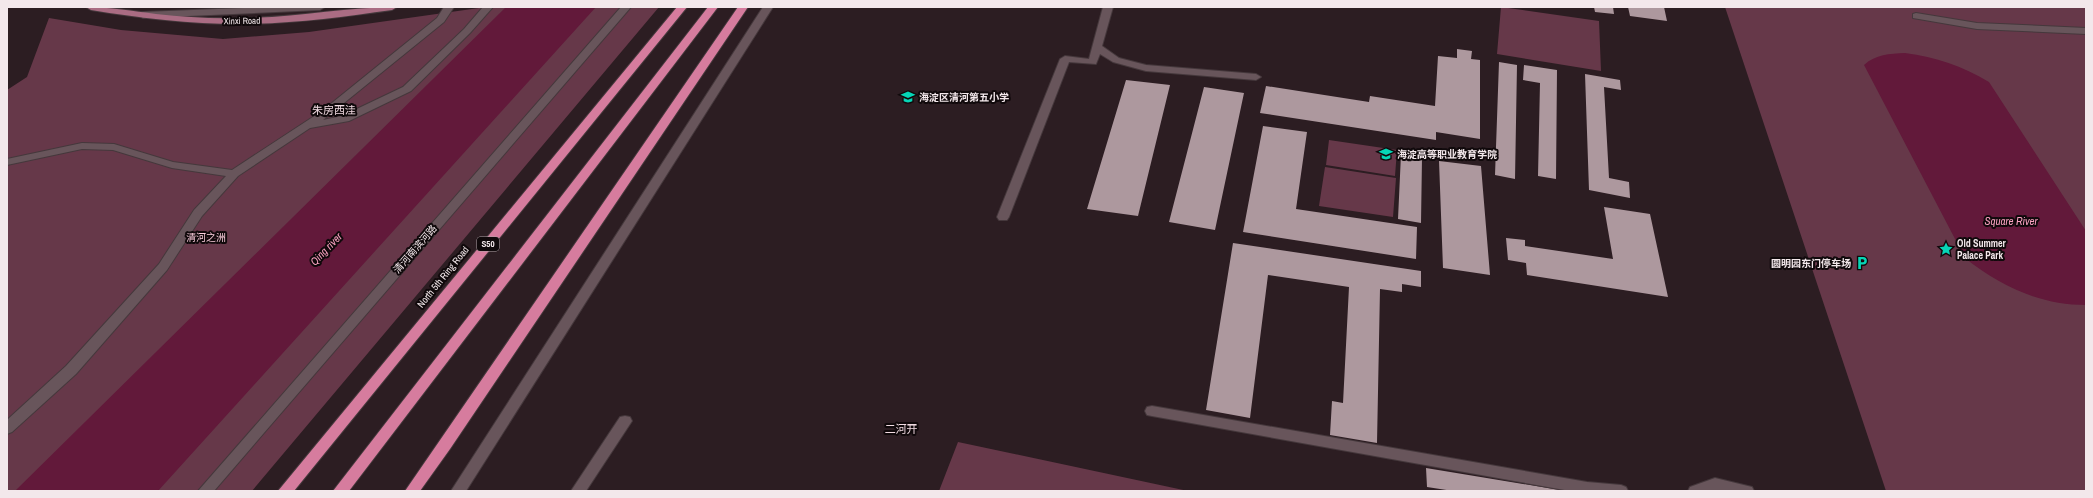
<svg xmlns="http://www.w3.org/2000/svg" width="2093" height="498" font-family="'Archivo Narrow','Noto Sans SC',sans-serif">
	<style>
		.green { fill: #663849 }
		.water { fill: #62193a }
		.building { fill: #ad989e }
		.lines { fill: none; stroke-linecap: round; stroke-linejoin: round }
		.minor-casing { stroke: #45383c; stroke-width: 2 }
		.major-casing { stroke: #45383c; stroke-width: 2 }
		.highway-casing { stroke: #45383c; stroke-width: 2 }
		.minor { fill: #68555b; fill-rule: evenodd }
		.major { fill: #aa6c83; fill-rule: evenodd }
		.highway { fill: #d67c9e; fill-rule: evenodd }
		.labels { text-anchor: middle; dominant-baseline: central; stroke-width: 4; stroke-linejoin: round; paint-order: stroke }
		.far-street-label { font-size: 9px; fill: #f3e8eb; stroke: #10090b }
		.shield { fill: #10090b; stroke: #afa5a8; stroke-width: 1 }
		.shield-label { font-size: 9px; font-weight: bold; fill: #f3e8eb }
		.poi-label { font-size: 10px; font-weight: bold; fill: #f3e8eb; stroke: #10090b; text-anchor: start }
		.park-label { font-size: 10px; fill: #fccedd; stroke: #10090b }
		.street-label { font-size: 10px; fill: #f3e8eb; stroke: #10090b }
		.neighbourhood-label { font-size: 11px; fill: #f1dbe2; stroke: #10090b }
		.water-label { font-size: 11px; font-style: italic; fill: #faa1c1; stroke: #10090b }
	</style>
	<rect width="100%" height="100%" fill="#2c1d22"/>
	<!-- green -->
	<path class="green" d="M486,7h173l-407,484h-245v-401l20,-13 22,-59 72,12 102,9 86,-7z
		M1501,7l98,14 2,50 -104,-17z
		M1725,7h361v484h-200z
		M1329,140l68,10 -2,26 -69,-11z
		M1325,167l71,11 -3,39 -74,-11z
		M958,442l230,49h-249z"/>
	<!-- water -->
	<path class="water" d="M506,7h90l-438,484h-143z
		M1905,53c31,4 57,13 84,29l97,149v74c-46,0 -86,-19 -121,-47l-101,-193c12,-11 25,-11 41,-12z"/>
	<!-- building -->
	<path class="building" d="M1594,7h19l1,7 -19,-2z
		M1628,7h36l3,14 -37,-5z
		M1457,49l15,2 -1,8 9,1v79l-44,-7v8l-176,-27 6,-27 103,16 1,-6 65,10 3,-50 19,2z
		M1499,62l18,3 -2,114 -20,-4z
		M1524,65l33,5 -1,109 -18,-3 2,-93 -17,-3z
		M1585,74l35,6 1,10 -17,-3 5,91 20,4 1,16 -41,-8z
		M1126,80l44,5 -32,131 -51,-7z
		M1204,87l40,6 -29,137 -46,-8z
		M1263,126l44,6 -11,77 121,18 -1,32 -173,-27z
		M1401,154l21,4 -1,65 -23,-4z
		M1439,161l42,5 9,109 -47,-7z
		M1604,207l46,7 18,83 -141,-22 -1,-12 -18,-3 -2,-22 19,2v6l88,13z
		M1233,243l188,28v16l-19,-3v8l-22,-3 -3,154 -47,-8 2,-34 11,2 6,-116 -81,-12 -18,143 -44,-8z
		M1426,468l134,22v1h-107l-26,-4z"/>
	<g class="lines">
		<!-- minor casing -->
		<g class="minor-casing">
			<path id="minor" d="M272,7h53l-5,3 -177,8 -5,-3 5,-3z
				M444,7h10l-10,15 -121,98 19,-4 61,-29 61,-58 19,-22h10l-23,26 -59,58 -62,30 -39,7 -72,48 -36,40 -35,54 -91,104 -64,58 -5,2v-14l59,-54 93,-102 35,-54 32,-34 -54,-8 -59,-18 -31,-1 -75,16v-6l75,-16 32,1 59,18 59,8 90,-59 115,-93z
				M621,7h10l-417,484h-16z
				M763,7h10l-307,484h-15z
				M1103,7h10l-11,39 17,12 27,7 110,9 5,3 -5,3 -110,-9 -33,-9 -13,-8 -4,10 -27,-2 -60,155 -2,3h-8l-2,-3 63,-158 5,-3 24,3z
				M1916,13l61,10 109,5v6l-109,-5 -64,-11v-4z
				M1152,406l435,76 34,3 5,2 2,4h-58l-418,-75 -5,-1 -2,-4 2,-4z
				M625,416l5,1 2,4 -46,70h-15l49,-74z
				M1715,478l37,9 2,4h-66l2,-4z"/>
		</g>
		<!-- major casing -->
		<g class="major-casing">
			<path id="major" d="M86,7c24,0 47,4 70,7 28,3 57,5 85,4 53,0 104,-11 156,-11l-5,3c-50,7 -101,14 -152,14 -50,0 -100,-6 -149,-14z"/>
		</g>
		<!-- highway casing -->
		<g class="highway-casing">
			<path id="highway" d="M677,7h10l-393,484h-16z
				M708,7h10l-369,484h-16z
				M738,7h10l-298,442 -30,42h-15z"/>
		</g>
		<!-- minor -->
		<use href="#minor" class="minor"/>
		<!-- major -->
		<use href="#major" class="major"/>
		<!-- highway -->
		<use href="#highway" class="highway"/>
	</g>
	<!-- icons -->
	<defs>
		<g id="school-bare" transform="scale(1.08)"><path d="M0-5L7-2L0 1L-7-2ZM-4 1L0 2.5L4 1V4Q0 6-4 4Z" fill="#06d5b6" stroke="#10090b" stroke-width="2.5" paint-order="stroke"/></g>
		<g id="university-bare" transform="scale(1.08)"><path d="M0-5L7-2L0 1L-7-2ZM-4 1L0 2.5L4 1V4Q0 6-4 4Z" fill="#06d5b6" stroke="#10090b" stroke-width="2.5" paint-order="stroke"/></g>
		<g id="sight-bare" transform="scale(1.08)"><path d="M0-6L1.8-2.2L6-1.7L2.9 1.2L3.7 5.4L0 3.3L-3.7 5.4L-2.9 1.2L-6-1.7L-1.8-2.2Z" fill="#06d5b6" stroke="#10090b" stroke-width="2.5" paint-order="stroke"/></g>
		<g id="parking-bare" transform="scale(1.08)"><path d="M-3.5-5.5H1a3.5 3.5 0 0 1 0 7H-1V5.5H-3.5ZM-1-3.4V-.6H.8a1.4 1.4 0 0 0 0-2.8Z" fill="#06d5b6" stroke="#10090b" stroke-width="2.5" paint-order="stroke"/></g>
	</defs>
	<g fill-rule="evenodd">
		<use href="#school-bare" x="908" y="97"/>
		<use href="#university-bare" x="1386" y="154"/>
		<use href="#sight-bare" x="1946" y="249"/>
		<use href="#parking-bare" x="1862" y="263"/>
	</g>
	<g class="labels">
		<!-- far-street labels -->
		<g class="far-street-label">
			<text transform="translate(242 21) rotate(-1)">Xinxi Road</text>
		</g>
		<!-- shield labels -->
		<rect class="shield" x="477" y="237" width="22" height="14" rx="3"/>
		<g class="shield-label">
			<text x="488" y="244">S50</text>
		</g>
		<!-- poi labels -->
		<g class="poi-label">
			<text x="919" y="97">海淀区清河第五小学</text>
			<text x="1397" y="154">海淀高等职业教育学院</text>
			<text x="1957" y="243">Old Summer<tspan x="1957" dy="12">Palace Park</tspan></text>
			<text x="1851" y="263" text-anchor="end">圆明园东门停车场</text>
		</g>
		<!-- park labels -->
		<g class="park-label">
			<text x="206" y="237">清河之洲</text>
		</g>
		<!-- street labels -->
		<g class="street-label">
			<text transform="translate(415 249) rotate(-49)">清河南滨河路</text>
			<text transform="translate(443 277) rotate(-51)">North 5th Ring Road</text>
		</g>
		<!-- neighbourhood labels -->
		<g class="neighbourhood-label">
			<text x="334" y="110">朱房西洼</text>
			<text x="901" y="429">二河开</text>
		</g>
		<!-- water labels -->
		<g class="water-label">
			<text x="2011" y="221">Square River</text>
			<text transform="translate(326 249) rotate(-46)">Qing river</text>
		</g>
	</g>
	<!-- border -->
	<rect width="2093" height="498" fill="none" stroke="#f3e8eb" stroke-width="16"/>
</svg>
